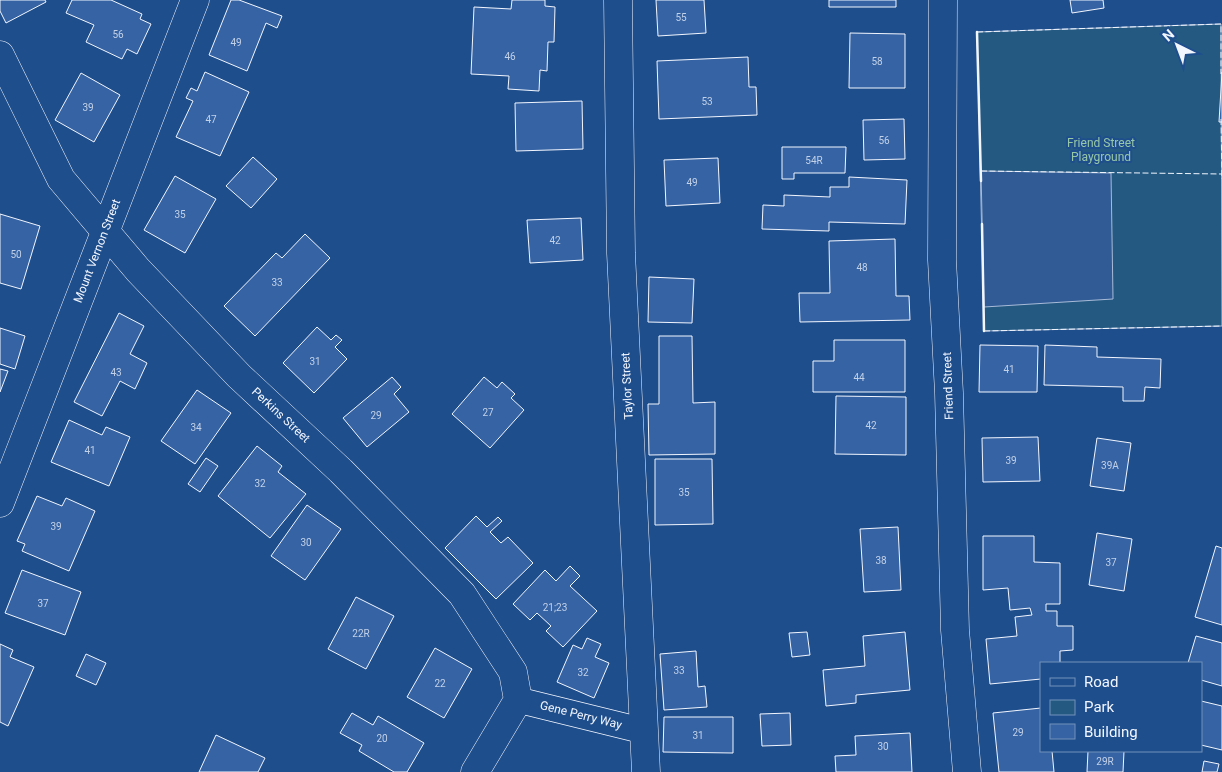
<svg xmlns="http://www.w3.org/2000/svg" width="1222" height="772" font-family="Roboto,sans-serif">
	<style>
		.green { fill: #245a82; stroke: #a8bbd7 }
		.parking { fill: #305b95; stroke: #a8bbd7 }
		.building { fill: #3563a3; stroke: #f2f6ff }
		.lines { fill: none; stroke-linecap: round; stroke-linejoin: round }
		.pedestrian-casing { stroke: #f2f6ff; stroke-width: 27 }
		.minor-casing { stroke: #f2f6ff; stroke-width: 29 }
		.pedestrian { stroke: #1f4e8c; stroke-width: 25 }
		.minor { stroke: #1f4e8c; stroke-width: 28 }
		.fence { stroke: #f2f6ff; stroke-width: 1; stroke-dasharray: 6 2.5; stroke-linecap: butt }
		.wall { stroke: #f2f6ff; stroke-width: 2.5 }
		.labels { text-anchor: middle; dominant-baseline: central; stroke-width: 4; stroke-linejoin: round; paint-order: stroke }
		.number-label { font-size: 10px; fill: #c3d1e8 }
		.park-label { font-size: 12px; fill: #97c8a6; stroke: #1f4e8c }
		.street-label { font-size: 12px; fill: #f2f6ff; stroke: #1f4e8c }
	</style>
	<rect width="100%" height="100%" fill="#1f4e8c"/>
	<!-- green -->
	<path class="green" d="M1221,24l1,302 -238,5 -7,-299z"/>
	<!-- parking -->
	<path class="parking" d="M981,171l130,2 2,126 -129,8z"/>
	<!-- building -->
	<path class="building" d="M0,0h45l1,2 -40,21 -6,-12z
		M72,0h39l31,14 -2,5 11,5 -14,30 -10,-5 -5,10 -36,-17 8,-17 -28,-12z
		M231,0h8l43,16 -5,12 -11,-5 -19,48 -38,-16z
		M512,0h33v6l10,1 -1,35h-6l-1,29 -7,-1 -1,21 -31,-2 1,-13 -38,-2 3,-67 37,2z
		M656,0h48l2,33 -48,3z
		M829,0h67v7h-67z
		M1070,0h33l1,8 -32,5z
		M850,33l55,1v54h-56z
		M748,57l1,30h7l1,28 -98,4 -2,-58z
		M205,72l44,20 -29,64 -44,-19 17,-36 -7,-3 5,-10 6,3z
		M1222,72v50h-3z
		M81,73l39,22 -26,47 -39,-22z
		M582,101l1,48 -67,2 -1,-48z
		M904,119l1,40 -41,1 -1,-40z
		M782,147h64l-1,26h-51v6h-12z
		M253,157l24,22 -26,29 -25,-22z
		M718,158l2,45 -54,3 -2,-46z
		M175,176l41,23 -31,54 -41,-23z
		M849,177l58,3 -2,44 -76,-2v9l-67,-2 1,-24 21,1v-11l46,2v-10h19z
		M0,214l40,12 -19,63 -21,-6z
		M581,218l2,42 -53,3 -3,-43z
		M305,234l25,24 -75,78 -31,-30 52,-53 6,5z
		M895,239l1,57h13l1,24 -110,2 -1,-29h31l-1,-52z
		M649,277l45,2 -2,44 -44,-1z
		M119,313l25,13 -14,28 17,9 -12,26 -15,-8 -18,35 -28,-14z
		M317,327l14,13 5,-5 6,5 -7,7 12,12 -33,34 -31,-30z
		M0,328l25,8 -10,33 -15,-5z
		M659,336h33l1,67 22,-1v52l-66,1 -1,-51h11z
		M834,340h71v52h-92v-31h21z
		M980,345l58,1 -1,46h-58z
		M1045,345l52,2v10l64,2 -1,29 -15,-1 -1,14h-21v-14l-79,-2z
		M0,369l8,2 -8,21z
		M392,377l9,10 -7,7 15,18 -42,35 -24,-29z
		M484,377l13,11 5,-6 13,12 -4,4 13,12 -34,38 -38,-34z
		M197,390l34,23 -36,51 -34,-23z
		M836,396l70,1v58l-71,-1z
		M69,420l33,15 4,-8 24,10 -21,49 -58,-24z
		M1038,437l2,44 -57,1 -1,-44z
		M1097,438l34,5 -7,48 -34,-5z
		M257,446l25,20 -4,6 28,22 -36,44 -52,-42z
		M206,458l12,8 -18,26 -12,-8z
		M655,459h57l1,65 -58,1z
		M37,496l25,10 4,-8 29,13 -26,60 -47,-20 3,-7 -8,-3z
		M307,505l34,24 -36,51 -34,-24z
		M476,516l11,11 11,-10 4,4 -12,11 11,11 7,-6 25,26 -37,36 -51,-51z
		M898,527l3,63 -37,2 -4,-63z
		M1097,533l35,6 -8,52 -35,-6z
		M983,536h51v26l26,1v41h-14v7h11v15h16v24l-13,1v12h-19v16l-51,5 -4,-45 31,-3 -2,-19 17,-2 -2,-7 -20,2 -2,-22 -25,2z
		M1216,546l6,2v77l-27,-8z
		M570,566l10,10 -10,10 27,25 -34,36 -17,-16 5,-5 -14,-13 -7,7 -17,-16 32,-34 11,11z
		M22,570l59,22 -16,43 -60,-22z
		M356,597l38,19 -28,53 -38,-20z
		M807,632l3,23 -18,2 -3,-24z
		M905,632l5,58 -54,5v8l-30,3 -3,-36 42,-4 -2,-30z
		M1196,636l26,7v43l-21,-6v-17h-13z
		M587,638l14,6 -6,13 14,6 -15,35 -37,-16 16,-37 9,4z
		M0,644l13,6 -3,7 24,10 -26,59 -8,-4z
		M435,648l37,21 -28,49 -37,-21z
		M696,651l2,36 7,-1 2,21 -43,3 -4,-56z
		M86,654l20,9 -10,22 -20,-9z
		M1201,701l21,5v44l-21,-5z
		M1041,708v43h11l2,21h-55l-6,-59z
		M352,713l21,12 5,-9 46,27 -17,29h-13l-35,-21 3,-6 -22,-12z
		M790,713l1,32 -29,1 -2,-32z
		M664,717h69v36l-70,-1z
		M910,733l2,39h-76l-1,-16 21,-1 -1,-19z
		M216,735l49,23 -7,14h-59z
		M1088,751h36l-1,21h-36z
		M1204,761l15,3 -2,8h-15z"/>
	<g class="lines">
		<!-- pedestrian casing -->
		<g class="pedestrian-casing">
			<path id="pedestrian" d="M518,700l126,31"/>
		</g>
		<!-- minor casing -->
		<g class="minor-casing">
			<path id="minor" d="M618,0l3,253 25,519
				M943,0l-1,260 7,133 6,237 12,142
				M0,55l61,124 77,91 101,106 102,95 121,123 51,78 5,28 -43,72
				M0,503l195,-503"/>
		</g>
		<!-- pedestrian -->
		<use href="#pedestrian" class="pedestrian"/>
		<!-- minor -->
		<use href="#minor" class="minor"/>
		<!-- fence -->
		<path class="fence" d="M977,32l244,-8v50
			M1221,119l1,60
			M981,171l241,3
			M984,331l238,-5"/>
		<!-- wall -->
		<path class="wall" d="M977,32l4,149
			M982,224l2,107"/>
	</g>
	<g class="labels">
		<!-- number labels -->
		<g class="number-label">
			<text x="681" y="17">55</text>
			<text x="118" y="34">56</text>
			<text x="236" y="42">49</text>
			<text x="510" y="56">46</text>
			<text x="877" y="61">58</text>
			<text x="707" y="101">53</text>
			<text x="88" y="107">39</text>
			<text x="211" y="119">47</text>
			<text x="884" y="140">56</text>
			<text x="814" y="160">54R</text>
			<text x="692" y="182">49</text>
			<text x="180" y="214">35</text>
			<text x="555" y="240">42</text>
			<text x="16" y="254">50</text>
			<text x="862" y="267">48</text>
			<text x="277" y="282">33</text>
			<text x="315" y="361">31</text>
			<text x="1009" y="369">41</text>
			<text x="116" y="372">43</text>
			<text x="859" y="377">44</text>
			<text x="488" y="412">27</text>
			<text x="376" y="415">29</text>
			<text x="871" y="425">42</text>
			<text x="196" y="427">34</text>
			<text x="90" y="450">41</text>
			<text x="1011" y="460">39</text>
			<text x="1110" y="465">39A</text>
			<text x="260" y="483">32</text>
			<text x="684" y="492">35</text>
			<text x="56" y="526">39</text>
			<text x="306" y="542">30</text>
			<text x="881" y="560">38</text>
			<text x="1111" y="562">37</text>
			<text x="43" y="603">37</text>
			<text x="555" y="607">21;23</text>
			<text x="361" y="633">22R</text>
			<text x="679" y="670">33</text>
			<text x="583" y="672">32</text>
			<text x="440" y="683">22</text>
			<text x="1018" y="732">29</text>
			<text x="698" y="735">31</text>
			<text x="382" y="738">20</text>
			<text x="883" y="746">30</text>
			<text x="1105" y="761">29R</text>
		</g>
		<!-- park labels -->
		<g class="park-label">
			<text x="1101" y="143">Friend Street<tspan x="1101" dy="14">Playground</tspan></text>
		</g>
		<!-- street labels -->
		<g class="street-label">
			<text transform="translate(97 251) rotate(-69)">Mount Vernon Street</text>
			<text transform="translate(627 386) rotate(-93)">Taylor Street</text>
			<text transform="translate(948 386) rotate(-92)">Friend Street</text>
			<text transform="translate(281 415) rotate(43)">Perkins Street</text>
			<text transform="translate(581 715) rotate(14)">Gene Perry Way</text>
		</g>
	</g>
	<!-- legend -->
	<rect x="1040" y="662" width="162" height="90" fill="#1f4e8c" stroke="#7391ba"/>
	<rect x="1050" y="678" width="25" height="8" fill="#1f4e8c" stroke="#7391ba"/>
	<text x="1084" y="687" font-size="15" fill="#f2f6ff">Road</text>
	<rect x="1050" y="700" width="25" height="15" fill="#245a82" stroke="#7391ba"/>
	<text x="1084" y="712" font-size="15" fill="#f2f6ff">Park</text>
	<rect x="1050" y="724" width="25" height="15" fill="#3563a3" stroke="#7391ba"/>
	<text x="1084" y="737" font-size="15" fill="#f2f6ff">Building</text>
	<!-- north arrow -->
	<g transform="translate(1177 45) rotate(318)" stroke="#1f4e8c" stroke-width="4" paint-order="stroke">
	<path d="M0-4L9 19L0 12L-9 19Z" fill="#f2f6ff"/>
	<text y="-8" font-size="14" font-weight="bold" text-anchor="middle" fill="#f2f6ff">N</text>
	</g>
</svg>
